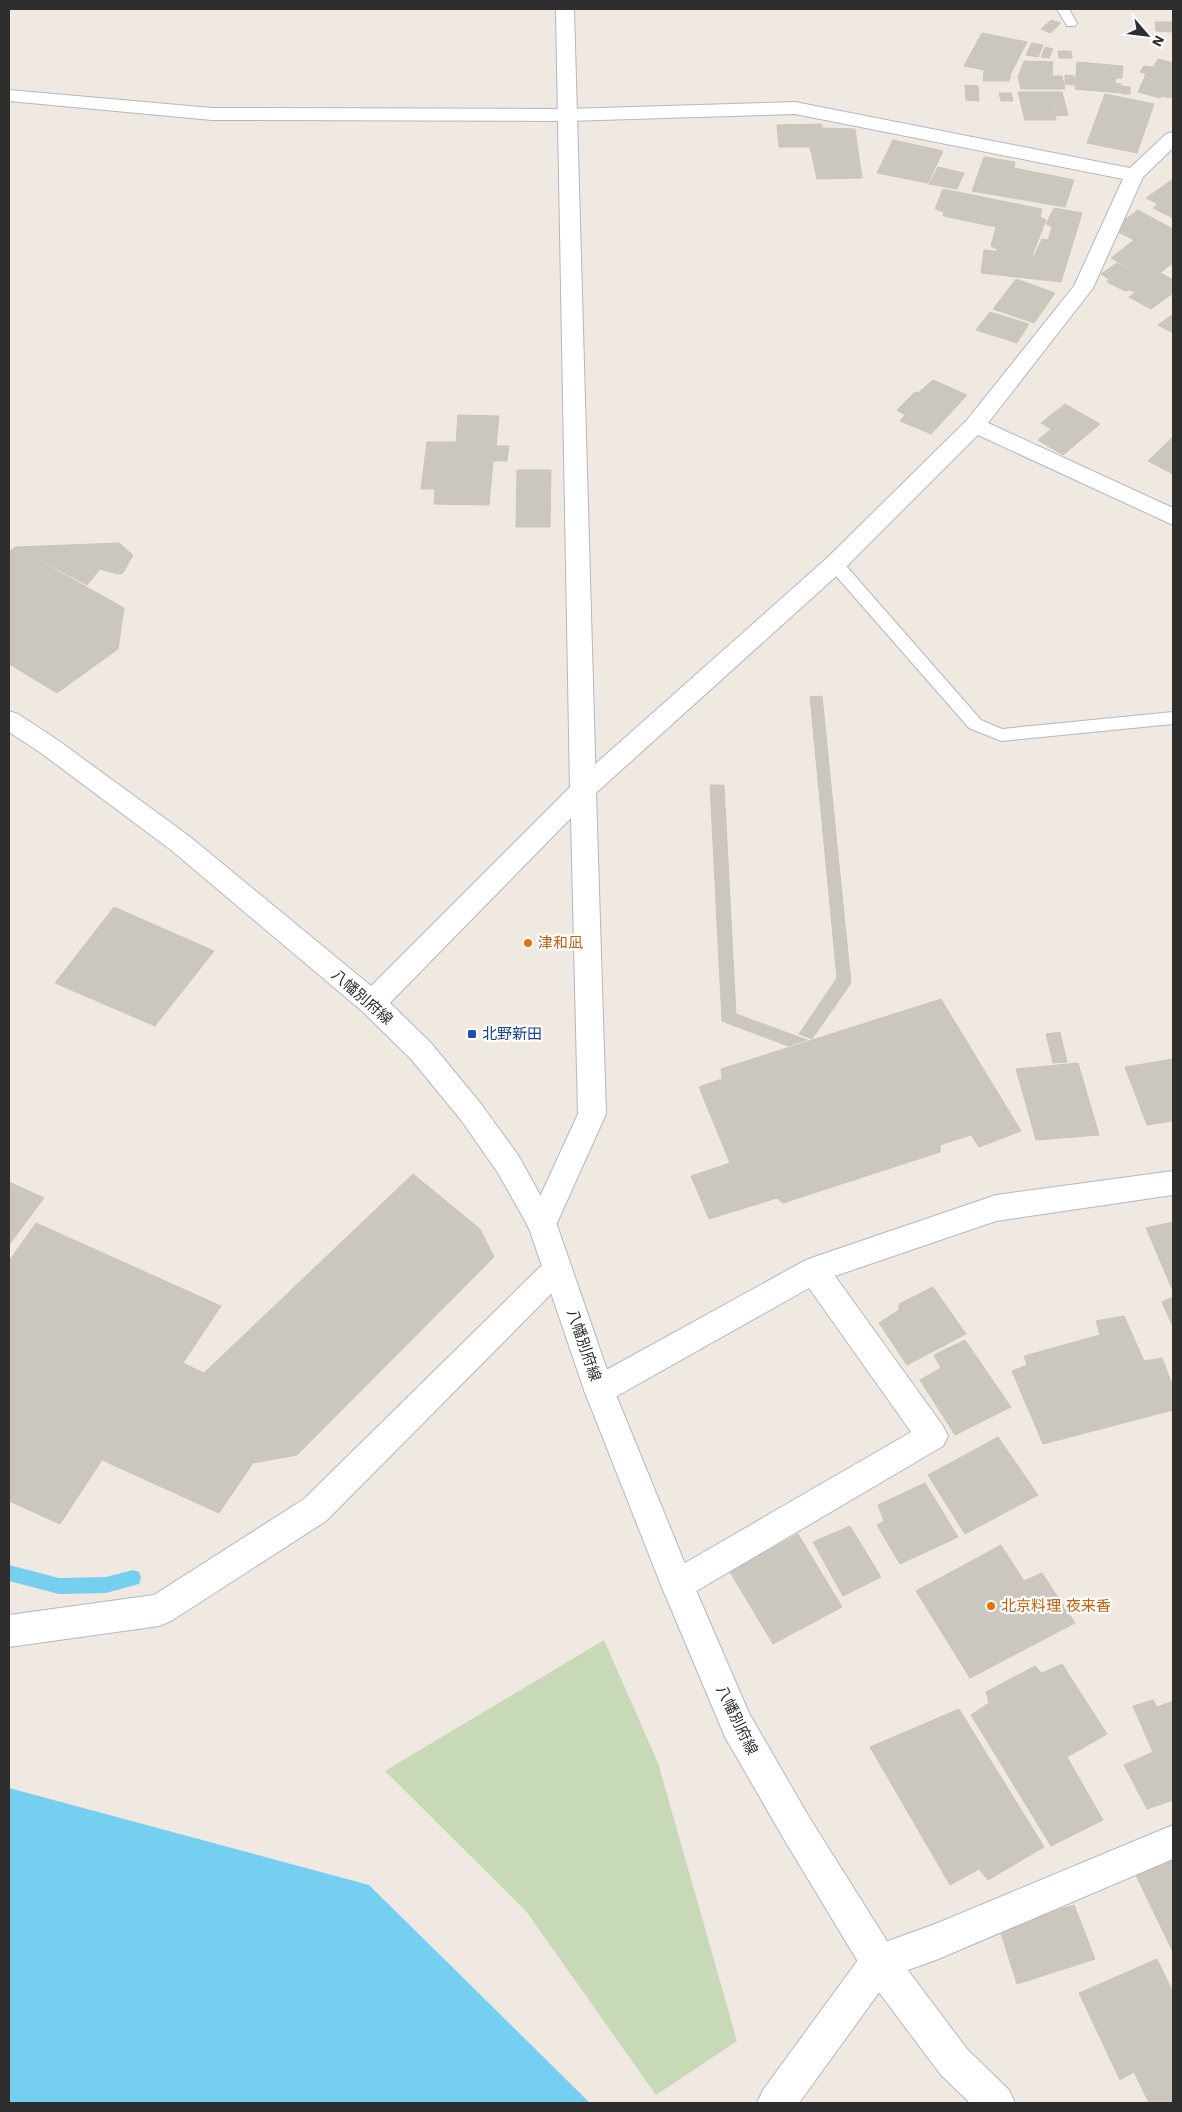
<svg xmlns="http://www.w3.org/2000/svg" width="1182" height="2112" font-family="'Work Sans','Noto Sans JP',sans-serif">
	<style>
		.cemetery { fill: #c8d9b8 }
		.water { fill: #75cff0 }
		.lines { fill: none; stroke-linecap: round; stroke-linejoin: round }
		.stream { fill: #75cff0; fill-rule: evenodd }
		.building { fill: #cbc7bf; stroke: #cbc5ba }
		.lane-casing { stroke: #b4b7c1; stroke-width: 2 }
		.street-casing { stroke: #b4b7c1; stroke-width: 2 }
		.secondary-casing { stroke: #b4b7c1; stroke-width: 2 }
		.lane { fill: #fff; fill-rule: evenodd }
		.street { fill: #fff; fill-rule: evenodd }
		.secondary { fill: #fff; fill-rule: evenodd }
		.food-dot { fill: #e8710a; stroke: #fff; stroke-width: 2 }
		.transit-dot { fill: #1a4fb4; stroke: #fff; stroke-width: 2 }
		.labels { text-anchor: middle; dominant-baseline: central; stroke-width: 4.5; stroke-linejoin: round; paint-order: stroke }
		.food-label { font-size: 15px; fill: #c56008; stroke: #fff; text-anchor: start }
		.street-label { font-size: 15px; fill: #2e2e2e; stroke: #fff }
		.transit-label { font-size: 15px; fill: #164399; stroke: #fff; text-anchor: start }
	</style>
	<rect width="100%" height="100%" fill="#efe9e1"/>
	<!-- cemetery -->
	<path class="cemetery" d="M604,1640l54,123 79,278 -81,54 -130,-184 -141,-140z"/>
	<!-- water -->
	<path class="water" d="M9,1788l360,97 221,218h-581z"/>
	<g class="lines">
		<!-- stream -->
		<path class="stream" d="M9,1565l50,13 47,-1 27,-7 6,2 2,6 -2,6 -33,9 -47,1 -50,-13z"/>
	</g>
	<!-- building -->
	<path class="building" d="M1051,20l10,3 -11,10 -9,-4z
		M1155,22h18v10l-17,-1z
		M982,33l45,9 -17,33 -46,-9z
		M1032,43l11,2 -5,12 -12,-2z
		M1045,47l8,2 -4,9 -8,-1z
		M1058,51h13l1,7h-13z
		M1158,59l15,4v33l-3,2 -8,-2 -2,2 -22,-6 8,-18 -6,-2 4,-6 9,1z
		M1024,61l29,1 -1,14h10l3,13h-44l-3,-12z
		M1077,62l46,4 -1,12h-6l-1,5 6,1v9l-46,-4z
		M984,71l27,5 -2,5h-26z
		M1065,75l9,1 1,9 -10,-1z
		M965,85l13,1 1,15 -13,-1z
		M1122,86l8,1v7h-8z
		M1018,92h31l7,28h-31z
		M1050,92h12l6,23 -12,1z
		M999,93h12l2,8h-12z
		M1105,94l49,10 -17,49 -50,-10z
		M821,124l1,4 33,1 7,49 -45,1 -7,-32h-31l-2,-22z
		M893,140l50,11 -15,32 -51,-10z
		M984,157l31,5 -1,6 60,12 -9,27 -93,-16z
		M938,167l26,6 -7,16 -28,-5z
		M1173,179v39l-20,-10 5,-4 -12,-6z
		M943,189l99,20 -2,8 6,3 -14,36 -35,-5v-2l-6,-3 5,-19 -53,-11 1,-4 -9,-3z
		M1054,208l28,5 -21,69 -80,-9 3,-23 50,6 8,-17 6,1 4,-13 -6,-3z
		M1138,210l35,19v34l-23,17 -39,-22 23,-18 -22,-11z
		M1117,263l33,17 -16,12 -4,-2 -5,1 -18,-9 2,-3 -8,-5z
		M1161,273l12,7v13l-22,16 -22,-12z
		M1016,279l39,14 -21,30 -41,-14z
		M990,312l39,12 -12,19 -41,-13z
		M1173,314v19l-15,-8z
		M933,380l34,15 -36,39 -31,-13 5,-6 -8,-5 18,-18 3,1z
		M1065,404l35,20 -37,31 -25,-15 13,-11 -10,-6z
		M458,415l41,1 -3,30h13l-2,15h-14l-4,44 -55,-1 1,-15h-14l6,-47h29z
		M1173,437v37l-25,-13z
		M517,470h34l-1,57h-34z
		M119,543l14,12 -10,18 -5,1 -18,-5 -13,16 -71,-38z
		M15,547l109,61 -6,41 -61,44 -48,-29v-112z
		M822,696l29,287 -39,56 -13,-5 38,-56 -27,-281z
		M710,785h14l12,229 71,26 -19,6 -66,-25z
		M114,907l100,44 -59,75 -100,-43z
		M941,999l80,132 -42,16 -8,-12 -31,10v7l-157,51 -6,-5 -68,21 -18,-43 39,-13 -31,-76 23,-8 -1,-10z
		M1060,1032l7,30 -14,1 -7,-29z
		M1173,1059v62l-26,4 -22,-58z
		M1078,1063l21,72 -63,5 -20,-71z
		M413,1174l67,55 14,28 -197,198 -44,8 -34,50 -117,-53 -42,64 -51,-23v-240l27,-38 185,83 -38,57 21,10z
		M9,1182l35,16 -35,47z
		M1173,1222v69l-27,-63z
		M933,1287l33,47 -59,31 -28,-42 20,-13v-6z
		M1173,1297v30l-11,-25z
		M1124,1316l20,45 18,-3 11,29v23l-130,34 -31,-73 15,-6 -3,-9 76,-21 -4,-14z
		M965,1340l46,67 -56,28 -35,-55 21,-12 -7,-13z
		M998,1437l40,58 -73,39 -37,-59z
		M925,1483l33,54 -58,27 -23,-39 7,-4 -6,-16z
		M850,1526l31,51 -38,19 -30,-54z
		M798,1534l44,73 -69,37 -43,-72z
		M1001,1545l23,36 18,-8 33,50 -105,55 -54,-87z
		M1062,1664l45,70 -40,23 36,63 -52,26 -80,-131 18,-12 -3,-11 49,-26 7,7z
		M1153,1700l4,7 16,-6v99l-26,9 -23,-44 29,-13 -20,-46z
		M959,1709l85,138 -56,33 -9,-11 -29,16 -80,-138z
		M1173,1850v102l-41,-85z
		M1074,1905l21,54 -78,25 -18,-57z
		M1157,1959l16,33v111h-24l-15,-31 -14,8 -41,-87z"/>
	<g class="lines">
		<!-- lane casing -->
		<g class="lane-casing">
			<path id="lane" d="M1057,9h12l8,14 -2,3h-8z
				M835,559l6,1 140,160 21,9 171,-17v12l-172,17 -32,-13 -140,-160 -2,-4 2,-4z"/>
		</g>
		<!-- street casing -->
		<g class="street-casing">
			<path id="street" d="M9,90l203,18 355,1 228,-7 335,66 36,-34 7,-2v16l-30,29 -50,111 -105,135 185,85v17l-195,-90 -135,135 -247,223 10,321 -54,120 -10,4 -10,-4 -5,-9 51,-111 -7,-296 -189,193 -10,3 -10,-3 -4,-8 4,-8 212,-212 253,-225 140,-138 107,-134 49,-107 -328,-65 -228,7 -355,-1 -203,-19z
				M1173,1171v24l-177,26 -161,55 108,150 5,10 -5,10 -255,150 -11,5 -11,-5 -5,-11 5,-11 245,-142 -102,-144 -199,112 -11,4 -11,-4 -4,-10 4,-10 216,-119 10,-4 182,-62z
				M557,1256l10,4 5,9 -5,9 -241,243 -155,100 -12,5 -150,21v-32l145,-20 150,-96 243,-239z
				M1173,1825v34l-237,101 -45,16 -92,127h-42l6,-13 103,-141 69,-25z"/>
		</g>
		<!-- secondary casing -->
		<g class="secondary-casing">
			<path id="secondary" d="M556,9h18l22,781 -4,7 -9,2 -9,-2 -4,-7z
				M9,711l9,3 41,27 130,95 193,159 49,48 50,61 37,51 39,70 57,165 78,191 57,132 60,104 83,132 75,100 42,41 6,13h-45l-29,-28 -75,-100 -81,-134 -60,-104 -64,-152 -77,-195 -55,-162 -31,-55 -37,-53 -50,-61 -49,-48 -191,-161 -130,-97 -32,-21z"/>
		</g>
		<!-- lane -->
		<use href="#lane" class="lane"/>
		<!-- street -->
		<use href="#street" class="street"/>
		<!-- secondary -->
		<use href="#secondary" class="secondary"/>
	</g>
	<!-- markers -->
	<g class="food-dot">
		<circle cx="528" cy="943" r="5"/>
		<circle cx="991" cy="1606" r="5"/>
	</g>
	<rect class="transit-dot" x="467" y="1029" width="10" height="10" rx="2.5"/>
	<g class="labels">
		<!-- food labels -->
		<g class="food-label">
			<text x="538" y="943">津和凪</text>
			<text x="1001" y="1606">北京料理 夜来香</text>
		</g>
		<!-- street labels -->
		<g class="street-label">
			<text transform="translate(362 997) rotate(41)">八幡別府線</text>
			<text transform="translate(584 1345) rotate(71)">八幡別府線</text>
			<text transform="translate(737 1720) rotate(64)">八幡別府線</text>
		</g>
		<!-- transit labels -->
		<g class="transit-label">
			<text x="482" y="1034">北野新田</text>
		</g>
	</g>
	<!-- border -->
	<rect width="1182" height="2112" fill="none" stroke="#2e2e2e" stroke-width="20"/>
	<!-- north arrow -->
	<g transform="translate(1147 35) rotate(118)" stroke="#ffffff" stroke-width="4" paint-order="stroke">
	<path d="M0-4L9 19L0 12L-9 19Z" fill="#2e2e2e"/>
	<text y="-8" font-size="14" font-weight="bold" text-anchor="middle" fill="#2e2e2e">N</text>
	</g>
</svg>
